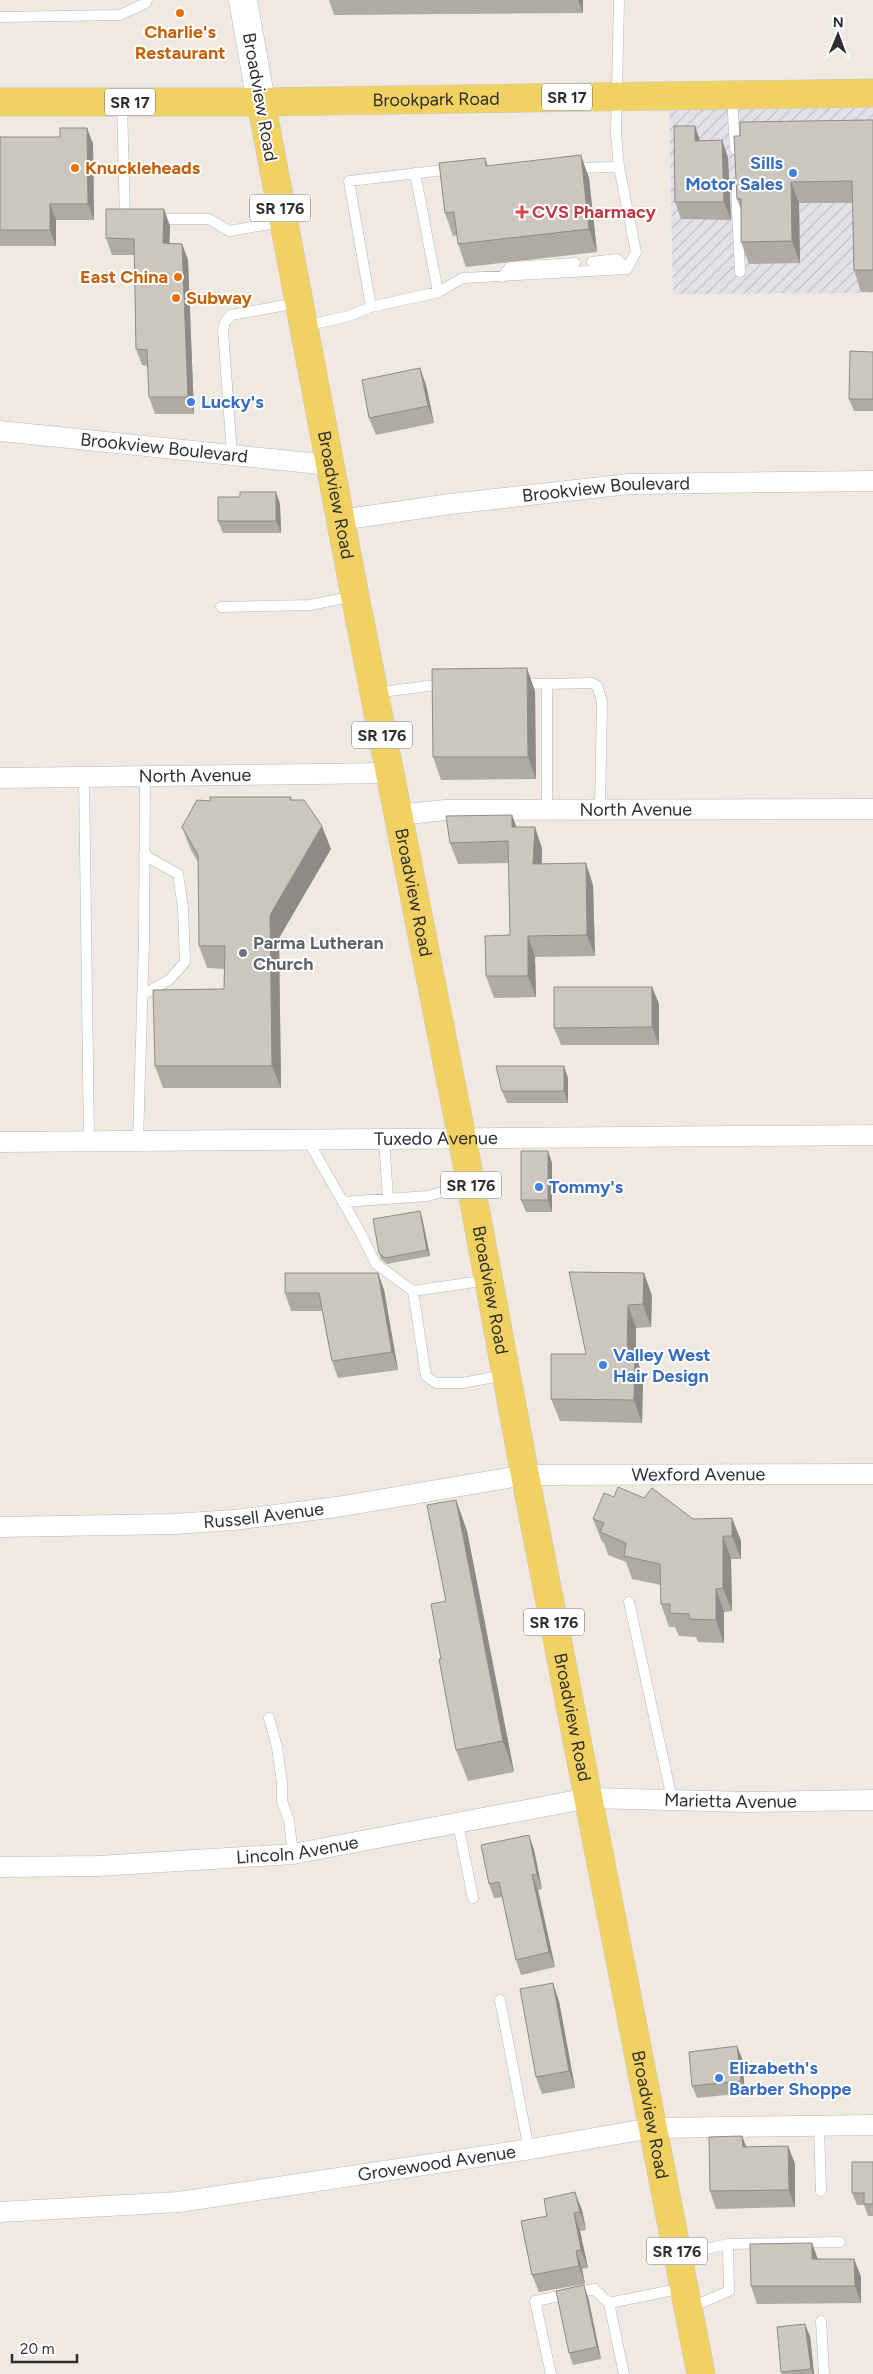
<svg xmlns="http://www.w3.org/2000/svg" width="873" height="2374" font-family="Figtree,sans-serif">
	<style>
		.industrial { fill: url(#industrial-furrows) }
		.lines { fill: none; stroke-linecap: round; stroke-linejoin: round }
		.service-casing { stroke: #b4b7c1; stroke-width: 11 }
		.minor-casing { stroke: #b4b7c1; stroke-width: 21 }
		.secondary-casing { stroke: #b4b7c1; stroke-width: 29 }
		.primary-casing { stroke: #c9c9c9; stroke-width: 29 }
		.service { stroke: #fff; stroke-width: 10 }
		.minor { stroke: #fff; stroke-width: 20 }
		.secondary { stroke: #fff; stroke-width: 28 }
		.primary { stroke: #f2d163; stroke-width: 28 }
		.wall { fill: #afaba4 }
		.shaded-wall { fill: #8e8b86 }
		.building { fill: #cbc7bf; stroke: #8e8b86 }
		.food-dot { fill: #e8710a; stroke: #fff; stroke-width: 2 }
		.shop-dot { fill: #3f7fe0; stroke: #fff; stroke-width: 2 }
		.health-dot { fill: #e0444e; stroke: #fff; stroke-width: 2 }
		.worship-dot { fill: #6b7280; stroke: #fff; stroke-width: 2 }
		.labels { text-anchor: middle; dominant-baseline: central; stroke-width: 4; stroke-linejoin: round; paint-order: stroke }
		.shield { fill: #fff; stroke: #6d6d6d; stroke-width: 1 }
		.shield-label { font-size: 16px; font-weight: bold; fill: #2e2e2e }
		.food-label { font-size: 18px; font-weight: bold; fill: #c56008; stroke: #fff; text-anchor: start }
		.street-label { font-size: 18px; fill: #2e2e2e; stroke: #fff }
		.shop-label { font-size: 18px; font-weight: bold; fill: #366cbe; stroke: #fff; text-anchor: start }
		.health-label { font-size: 18px; font-weight: bold; fill: #be3a42; stroke: #fff; text-anchor: start }
		.worship-label { font-size: 18px; font-weight: bold; fill: #5b616d; stroke: #fff; text-anchor: start }
	</style>
	<defs>
		<pattern id="industrial-furrows" width="10" height="10" patternUnits="userSpaceOnUse" patternTransform="scale(1.25)"><rect width="10" height="10" fill="#e3e1e8"/><path d="M-1 1l2-2M0 10L10 0M9 11l2-2" fill="none" stroke="#c3c1c7"/></pattern>
	</defs>
	<rect width="100%" height="100%" fill="#efe9e1"/>
	<!-- industrial -->
	<path class="industrial" d="M873,93v200l-200,1 -4,-198z"/>
	<g class="lines">
		<!-- service casing -->
		<g class="service-casing">
			<path id="service" d="M0,17l120,-2 26,-12 1,-3
				M732,96l3,53
				M122,103l3,116h2
				M573,168l46,-1 -3,-32 3,-135
				M736,186l4,86
				M154,219h55l20,12 53,-9
				M592,262l25,-3 10,10
				M502,277l8,-10 65,-4
				M438,292l25,-14 164,-9 9,-17 -17,-85
				M371,307l67,-15 -23,-119
				M305,326l44,-10 22,-9 -22,-126 104,-12
				M232,455l-9,-125 2,-8 6,-7 66,-12
				M221,607l89,-2 44,-9
				M519,683l28,1v128
				M547,684l45,-1 5,3 5,15 -2,109
				M374,693l70,-9
				M84,776l5,365
				M142,995l27,-15 16,-18 -2,-54 -5,-34 -34,-19
				M307,1139l52,91 17,34 37,27 13,85 10,7h26l43,-8
				M384,1139l4,60
				M138,1141l6,-201 1,-164
				M343,1202l85,-6 42,-12
				M413,1291l75,-11
				M629,1602l43,197
				M269,1718l8,29 5,36v18l7,20 4,33
				M458,1824l15,74
				M500,2000l29,150
				M819,2125l2,66
				M728,2244l112,-2
				M679,2255l49,-11 1,47 -40,17
				M821,2321l3,53
				M551,2374l-16,-73 59,-12 15,14
				M624,2374l-15,-71 74,-15"/>
		</g>
		<!-- minor casing -->
		<g class="minor-casing">
			<g id="minor">
				<path id="s1" d="M0,431l329,34"/>
				<path id="s2" d="M340,520l110,-16 179,-20 244,-3"/>
				<path id="s3" d="M0,778l390,-5"/>
				<path id="s4" d="M398,815l47,-5 428,-1"/>
				<path id="s5" d="M0,1142l873,-7"/>
				<path id="s6" d="M0,1527l173,-3 61,-4 103,-13 188,-32 348,-1"/>
				<path id="s7" d="M0,1867l98,-1 195,-12 296,-56 160,4 124,-2"/>
				<path id="s8" d="M0,2212l179,-10 352,-53 121,-21 221,-3"/>
			</g>
		</g>
		<!-- secondary casing -->
		<g class="secondary-casing">
			<path id="secondary" d="M243,0l18,102"/>
		</g>
		<!-- primary casing -->
		<g class="primary-casing">
			<g id="primary">
				<path id="s9" d="M0,102h261l612,-9"/>
				<path id="s10" d="M261,102l94,494 107,542 63,337 176,899"/>
			</g>
		</g>
		<!-- service -->
		<use href="#service" class="service"/>
		<!-- minor -->
		<use href="#minor" class="minor"/>
		<!-- secondary -->
		<use href="#secondary" class="secondary"/>
		<!-- primary -->
		<use href="#primary" class="primary"/>
	</g>
	<!-- wall -->
	<path class="wall" d="M329,0h254v13l-249,2z
		M873,120v172h-12l-7,-22 -1,-67h-54l1,60 -51,1 -8,-22v-32l-4,-11 3,-63z
		M695,126l5,15 22,-1 6,18 3,62 -50,-1 -6,-17z
		M87,128l6,16 1,76h-38v26h-56v-109h60z
		M485,158l3,8 101,12 8,74 -131,15 -8,-23 -1,-9 -4,1 -8,-23z
		M170,226l-1,17 13,1 6,16 6,154h-39l-6,-17 -1,-31 -6,-1 -6,-16 -1,-94h-23l-6,-17z
		M873,352v59h-19l-5,-12z
		M420,368l6,17 8,38 -58,12 -7,-17z
		M280,504l1,29h-58l-5,-12z
		M535,691l1,88 -95,1 -8,-23z
		M291,797l1,3 39,49 -52,89 2,150h-118l-8,-22 69,-77v-20l-17,-1 -8,-22 -1,-84 -7,-12 -9,-23 28,-26z
		M512,815l4,12 26,21v16l51,21 2,71 -60,1 1,40 -42,1 -8,-22 24,-41 -1,-72 -51,1 -8,-21z
		M652,987l7,17v41h-98l-7,-17z
		M568,1078v25h-61l-5,-12z
		M548,1151l4,12v49h-26l-5,-12z
		M422,1217l8,39 -43,8 -6,-5 -2,-6z
		M378,1273l6,17 14,80 -60,8 -6,-17 -10,-50h-31l-6,-18z
		M644,1273l8,23 -1,31 -15,1v28l7,21 -1,46 -82,-2 -9,-22 35,-45z
		M614,1497l79,22 39,-1 9,23v18h-10l1,52 -8,1v31l-26,-1 -2,-5 -17,-1 -4,-9h-6l-8,-23v-19l-29,-6 -6,-17 -18,-7 -4,-12 -2,-1 -9,-23z
		M456,1500l11,31 47,241 -46,9 -12,-31 -15,-91z
		M529,1835l5,15 8,39 -4,1 17,77 -34,8 -5,-15 -14,-63 -8,1 -5,-14z
		M559,2001l16,87 -33,6 -6,-17z
		M742,2058l3,35 -48,5 -5,-12z
		M742,2136l4,11 42,-1 7,18v43l-79,2 -6,-18z
		M873,2162v54h-5l-4,-11h-7l-5,-12z
		M582,2210l4,20 -6,1 8,37 -6,1 3,15 -46,8 -7,-17 -11,-54z
		M812,2243l6,16h36l7,18v26l-104,1 -6,-18z
		M588,2297l13,62 -28,6 -4,-12z
		M810,2336l4,38h-32l-1,-2z"/>
	<!-- shaded-wall -->
	<path class="shaded-wall" d="M578,0h5v13z
		M695,126l6,18 -6,-3z
		M87,128l6,16 1,76 -6,-16z
		M722,140l6,18 3,62 -7,-18z
		M581,155l8,23 8,74 -8,-23z
		M791,182l8,21 1,60 -8,-22z
		M50,204l6,16v26l-6,-16z
		M164,209l6,17 -1,34 -6,-17z
		M182,244l6,16 6,154 -6,-17z
		M420,368l6,17 8,38 -6,-17z
		M276,492l4,12 1,29 -5,-12z
		M527,668l8,23 1,88 -8,-22z
		M512,815l8,22 -8,-10z
		M322,826l9,23 -52,89 2,150 -9,-22 -2,-151z
		M535,827l7,21 -1,38 -8,-22z
		M586,863l7,22 2,71 -8,-21z
		M528,936l7,21 1,40 -8,-21z
		M652,987l7,17v41l-7,-18z
		M564,1066l4,12v25l-4,-12z
		M548,1151l4,12v49l-4,-12z
		M420,1211l2,6 8,39 -3,-6z
		M378,1273l6,17 14,80 -6,-18z
		M644,1273l8,23 -1,31 -8,-23z
		M628,1305l8,23v28l7,21 -1,46 -8,-23 -7,-46z
		M456,1500l11,31 47,241 -11,-31z
		M732,1518l9,23v18l-9,-23z
		M723,1536l8,23 1,52 -9,-23z
		M716,1589l8,23v31l-8,-23z
		M529,1835l5,15 8,39 -5,-15z
		M532,1875l6,15 17,77 -6,-15z
		M553,1983l6,18 16,87 -6,-17z
		M737,2046l5,12 3,35 -4,-12z
		M742,2136l7,18 -6,-7z
		M788,2146l7,18v43l-6,-17z
		M575,2192l7,18 4,20 -6,-18z
		M574,2213l6,18 8,37 -7,-18z
		M812,2243l6,18 -6,-2z
		M576,2251l6,18 3,15 -6,-18z
		M854,2259l7,18v26l-6,-17z
		M584,2285l4,12 13,62 -4,-12z
		M805,2324l5,12 4,38h-1l-2,-5z"/>
	<!-- building -->
	<path class="building" d="M873,120v150h-19l-2,-89 -61,1 1,59 -51,1v-43h-4l-3,-63h6v-14z
		M674,126h21v15l27,-1 2,62h-49z
		M60,128h27l1,76h-38v26h-50v-93h60z
		M581,155l8,74 -131,15 -4,-32 -9,1 -6,-50 46,-5 1,8z
		M106,209h58l-1,34 19,1 6,153h-39l-2,-47 -11,-1 -2,-110 -28,-1z
		M850,351l23,1v47h-24z
		M420,368l8,38 -59,12 -7,-38z
		M240,492h36v29h-58v-24h22z
		M527,668l1,89h-95l-1,-88z
		M210,797h81l-1,3h14l18,26 -52,89 2,151h-117l-2,-76 71,-1 1,-43h-26l-1,-91 -16,-28 15,-27 13,1z
		M512,815v12h23l-2,37 53,-1 1,72 -59,1v40h-42l-1,-40 25,-1 -2,-94 -58,2 -4,-27z
		M554,987h98v40l-98,1z
		M496,1066h68v25h-62z
		M521,1151h27v49h-27z
		M420,1211l7,39 -42,8 -6,-5 -6,-34z
		M569,1272l75,1 -1,31 -15,1 -1,49h8l-1,46 -83,-1v-45h35z
		M285,1273h93l14,79 -60,9 -13,-68h-34z
		M618,1487l26,11 8,-10 41,31 39,-1v18h-9v52l-7,1v31l-26,-1 -1,-5 -19,-1v-9h-9l-1,-40 -36,-8 2,-13 -26,-11 4,-9 -11,-4 11,-26 10,4z
		M456,1500l47,241 -47,9 -17,-91h2l-10,-55 15,-3 -19,-96z
		M529,1835l8,39 -5,1 17,77 -33,8 -17,-78 -10,2 -8,-39z
		M553,1983l16,88 -33,6 -16,-88z
		M737,2046l4,35 -49,5 -3,-34z
		M742,2136l1,11 45,-1 1,44 -79,1 -1,-54z
		M852,2162h21v42h-9v-11h-12z
		M575,2192l5,20 -6,1 7,37 -5,1 3,15 -47,9 -11,-54 26,-5 -3,-17z
		M812,2243v16h42l1,27h-104l-1,-42z
		M584,2285l13,62 -28,6 -13,-62z
		M805,2324l6,45 -30,3 -4,-45z"/>
	<!-- markers -->
	<g class="food-dot">
		<circle cx="180" cy="13" r="5"/>
		<circle cx="75" cy="168" r="5"/>
		<circle cx="178" cy="277" r="5"/>
		<circle cx="176" cy="298" r="5"/>
	</g>
	<g class="shop-dot">
		<circle cx="793" cy="173" r="5"/>
		<circle cx="191" cy="402" r="5"/>
		<circle cx="539" cy="1187" r="5"/>
		<circle cx="603" cy="1365" r="5"/>
		<circle cx="719" cy="2078" r="5"/>
	</g>
	<path class="health-dot" d="M519.5 204.5h5v5h5v5h-5v5h-5v-5h-5v-5h5z"/>
	<circle class="worship-dot" cx="243" cy="953" r="5"/>
	<g class="labels">
		<!-- shield labels -->
		<g class="shield">
			<rect x="542" y="83.5" width="50" height="27" rx="4"/>
			<rect x="105" y="88.5" width="50" height="27" rx="4"/>
			<rect x="250" y="194.5" width="60" height="27" rx="4"/>
			<rect x="352" y="721.5" width="60" height="27" rx="4"/>
			<rect x="441" y="1171.5" width="60" height="27" rx="4"/>
			<rect x="524" y="1608.5" width="60" height="27" rx="4"/>
			<rect x="647" y="2237.5" width="60" height="27" rx="4"/>
		</g>
		<g class="shield-label">
			<text x="567" y="97">SR 17</text>
			<text x="130" y="102">SR 17</text>
			<text x="280" y="208">SR 176</text>
			<text x="382" y="735">SR 176</text>
			<text x="471" y="1185">SR 176</text>
			<text x="554" y="1622">SR 176</text>
			<text x="677" y="2251">SR 176</text>
		</g>
		<!-- food labels -->
		<g class="food-label">
			<text x="180" y="32" text-anchor="middle">Charlie's<tspan x="180" dy="21">Restaurant</tspan></text>
			<text x="85" y="168">Knuckleheads</text>
			<text x="168" y="277" text-anchor="end">East China</text>
			<text x="186" y="298">Subway</text>
		</g>
		<!-- street labels -->
		<g class="street-label">
			<text transform="translate(260 97) rotate(80)">Broadview Road</text>
			<text stroke="none"><textPath href="#s9" startOffset="436">Brookpark Road</textPath></text>
			<text stroke="none"><textPath href="#s1" startOffset="165">Brookview Boulevard</textPath></text>
			<text stroke="none"><textPath href="#s2" startOffset="268">Brookview Boulevard</textPath></text>
			<text stroke="none"><textPath href="#s10" startOffset="400">Broadview Road</textPath></text>
			<text stroke="none"><textPath href="#s3" startOffset="195">North Avenue</textPath></text>
			<text stroke="none"><textPath href="#s4" startOffset="238">North Avenue</textPath></text>
			<text stroke="none"><textPath href="#s10" startOffset="805">Broadview Road</textPath></text>
			<text stroke="none"><textPath href="#s5" startOffset="436">Tuxedo Avenue</textPath></text>
			<text stroke="none"><textPath href="#s10" startOffset="1210">Broadview Road</textPath></text>
			<text stroke="none"><textPath href="#s6" startOffset="702">Wexford Avenue</textPath></text>
			<text stroke="none"><textPath href="#s6" startOffset="264">Russell Avenue</textPath></text>
			<text stroke="none"><textPath href="#s10" startOffset="1645">Broadview Road</textPath></text>
			<text stroke="none"><textPath href="#s7" startOffset="736">Marietta Avenue</textPath></text>
			<text stroke="none"><textPath href="#s7" startOffset="298">Lincoln Avenue</textPath></text>
			<text stroke="none"><textPath href="#s10" startOffset="2050">Broadview Road</textPath></text>
			<text stroke="none"><textPath href="#s8" startOffset="440">Grovewood Avenue</textPath></text>
		</g>
		<!-- shop labels -->
		<g class="shop-label">
			<text x="783" y="163" text-anchor="end">Sills<tspan x="783" dy="21">Motor Sales</tspan></text>
			<text x="201" y="402">Lucky's</text>
			<text x="549" y="1187">Tommy's</text>
			<text x="613" y="1355">Valley West<tspan x="613" dy="21">Hair Design</tspan></text>
			<text x="729" y="2068">Elizabeth's<tspan x="729" dy="21">Barber Shoppe</tspan></text>
		</g>
		<!-- health labels -->
		<g class="health-label">
			<text x="532" y="212">CVS Pharmacy</text>
		</g>
		<!-- worship labels -->
		<g class="worship-label">
			<text x="253" y="943">Parma Lutheran<tspan x="253" dy="21">Church</tspan></text>
		</g>
	</g>
	<!-- north arrow -->
	<g transform="translate(838 35) rotate(1)" stroke="#ffffff" stroke-width="4" paint-order="stroke">
	<path d="M0-4L9 19L0 12L-9 19Z" fill="#2e2e2e"/>
	<text y="-8" font-size="14" font-weight="bold" text-anchor="middle" fill="#2e2e2e">N</text>
	</g>
	<!-- scale -->
	<path d="M12 2354v8h65v-8" fill="none" stroke="#2e2e2e" stroke-width="2.5"/>
	<text x="20" y="2354" font-size="15" fill="#2e2e2e" stroke="#ffffff" stroke-width="4" paint-order="stroke">20 m</text>
</svg>
